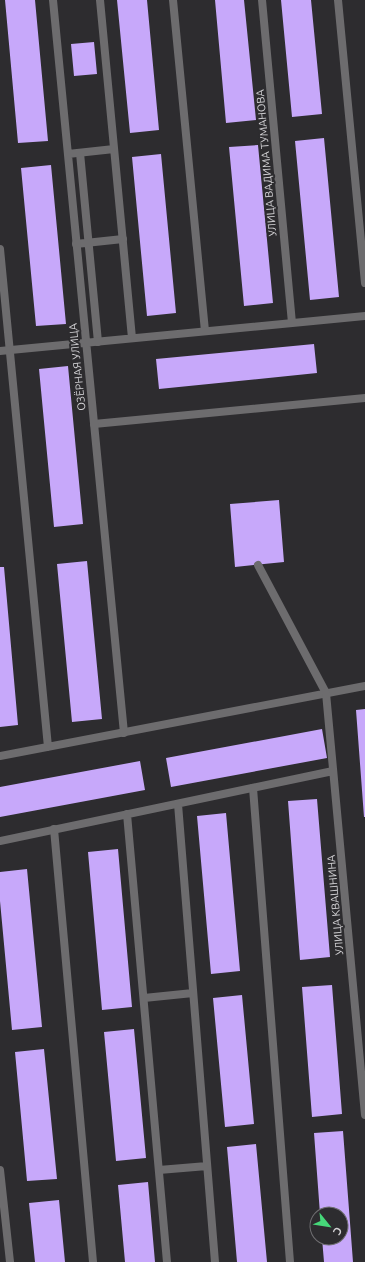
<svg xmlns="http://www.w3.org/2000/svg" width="365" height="1262" font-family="Ubuntu,sans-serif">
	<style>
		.building { fill: #c7a8fa }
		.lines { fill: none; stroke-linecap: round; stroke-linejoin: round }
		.service { stroke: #6d6c6e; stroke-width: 8 }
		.pedestrian { stroke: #6d6c6e; stroke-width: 8 }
		.minor { stroke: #6d6c6e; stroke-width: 8 }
		.labels { text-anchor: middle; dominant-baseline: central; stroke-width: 4; stroke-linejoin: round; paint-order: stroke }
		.street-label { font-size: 11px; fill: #d2d1d4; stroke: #2d2c2f }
	</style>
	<rect width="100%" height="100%" fill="#2d2c2f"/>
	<!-- building -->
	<path class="building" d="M5,0h30l13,141 -30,2z
		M117,0h30l12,130 -29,3z
		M215,0h29l12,120 -30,3z
		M281,0h30l11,114 -30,3z
		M94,42l3,32 -23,2 -3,-32z
		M324,138l15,159 -29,3 -15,-159z
		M258,145l15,158 -29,3 -15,-159z
		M161,154l15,159 -29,3 -15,-159z
		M51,165l15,159 -30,2 -15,-158z
		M314,344l3,29 -158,16 -3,-30z
		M68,366l15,158 -29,3 -15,-158z
		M279,500l5,62 -49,5 -5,-63z
		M87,561l15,158 -30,3 -15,-158z
		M0,567h4l14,158 -18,2z
		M365,709v108h-1l-8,-107z
		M322,729l5,29 -156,29 -5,-29z
		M140,761l5,29 -145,27v-30z
		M317,799l13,158 -30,3 -12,-159z
		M226,813l14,158 -29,3 -14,-158z
		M118,849l14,158 -30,3 -14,-158z
		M27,869l15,158 -30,3 -12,-129v-29z
		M332,985l10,129 -30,3 -10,-130z
		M242,995l12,129 -29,3 -12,-129z
		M134,1029l12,129 -30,3 -12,-129z
		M44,1049l13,130 -30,2 -12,-129z
		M343,1131l10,131h-29l-2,-24h19v-24h-21l-6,-81z
		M256,1144l11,118h-30l-10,-115z
		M148,1182l7,80h-30l-7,-77z
		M59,1200l6,62h-30l-6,-59z"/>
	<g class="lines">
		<!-- service -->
		<path class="service" d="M173,0l32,331
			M338,0l27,283
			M0,249l48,498
			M94,424l271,-26
			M258,565l68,128
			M0,756l365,-70
			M253,788l37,474
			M54,829l39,433"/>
		<!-- pedestrian -->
		<path class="pedestrian" d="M80,153l18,189
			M76,244l47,-5"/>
		<!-- minor -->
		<path class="minor" d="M53,0l71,733
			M100,0l32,338
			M262,0l30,323
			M68,154l46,-5
			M0,351l365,-35
			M326,693l39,422
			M178,804l37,458
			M127,814l40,448
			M0,841l333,-70
			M144,998l49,-5
			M0,1170l10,92
			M159,1170l48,-4"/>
	</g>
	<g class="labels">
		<!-- street labels -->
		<g class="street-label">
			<text transform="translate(266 163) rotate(-95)">УЛИЦА ВАДИМА ТУМАНОВА</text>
			<text transform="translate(77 367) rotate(-96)">ОЗЁРНАЯ УЛИЦА</text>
			<text transform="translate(335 905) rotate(-95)">УЛИЦА КВАШНИНА</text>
		</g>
	</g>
	<!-- north arrow -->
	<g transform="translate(329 1226) rotate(120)"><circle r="19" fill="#2d2c2f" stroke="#6f6e71"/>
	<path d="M0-3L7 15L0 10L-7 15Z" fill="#46d779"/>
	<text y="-6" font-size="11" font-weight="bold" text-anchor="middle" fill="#d2d1d4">С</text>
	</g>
</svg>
